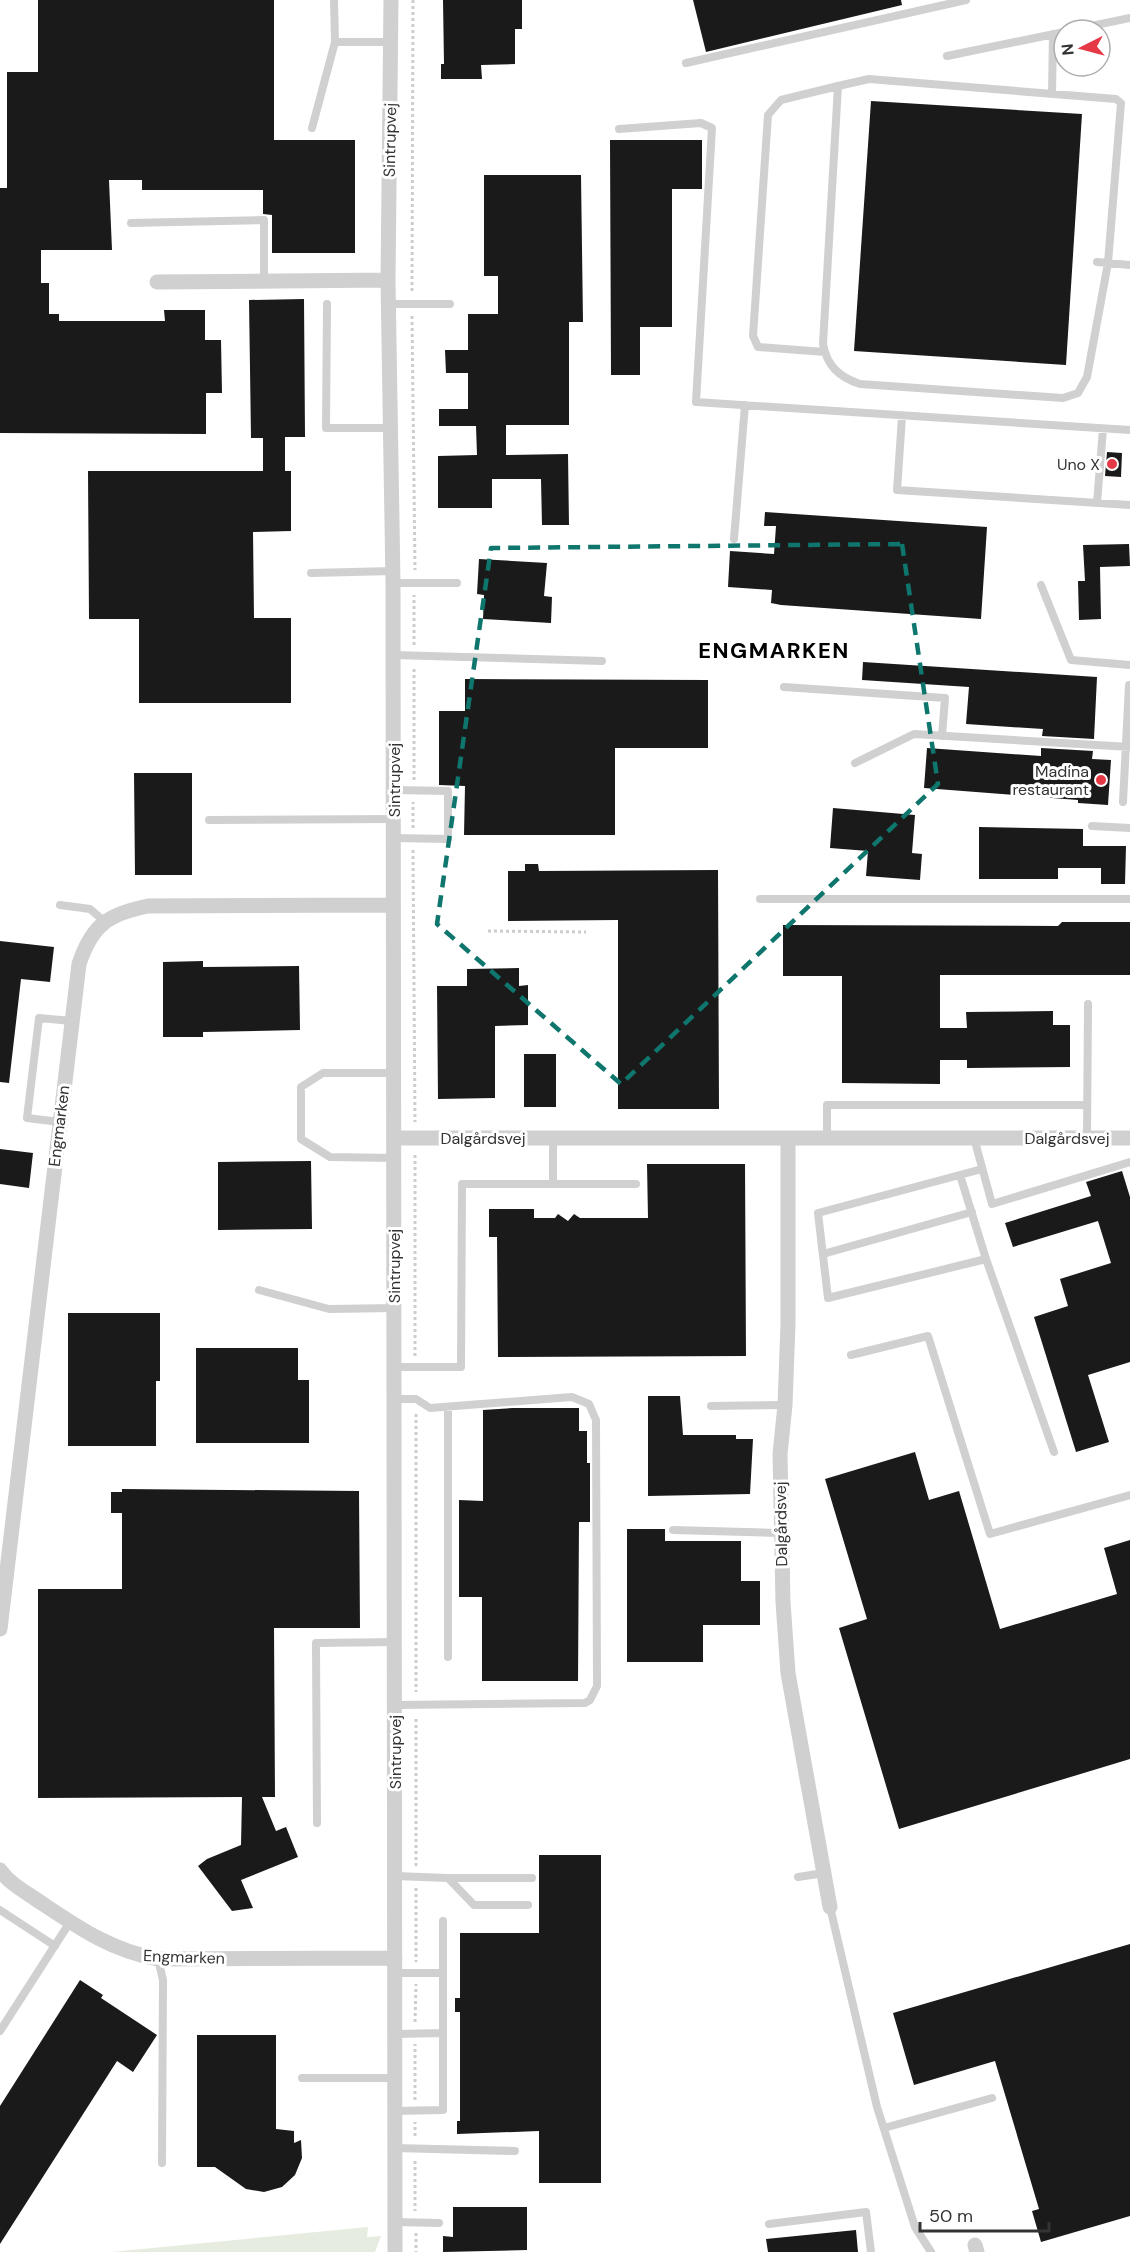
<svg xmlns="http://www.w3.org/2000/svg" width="1130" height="2252" font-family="'DM Sans',sans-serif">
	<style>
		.green { fill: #e6ecdf }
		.building { fill: #1a1a1a }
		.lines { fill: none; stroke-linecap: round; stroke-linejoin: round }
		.path { stroke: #cdcdcd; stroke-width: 3; stroke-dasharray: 3 3; stroke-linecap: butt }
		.lane { stroke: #d0d0d0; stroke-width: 8 }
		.street { stroke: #d0d0d0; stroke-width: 15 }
		.marked { fill: none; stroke: #0f766e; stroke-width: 4.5; stroke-dasharray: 12 8; stroke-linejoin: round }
		.poi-dot { fill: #e63946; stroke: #fff; stroke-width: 2 }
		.labels { text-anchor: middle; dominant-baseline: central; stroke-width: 6; stroke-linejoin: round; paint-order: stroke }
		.street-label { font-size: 16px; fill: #333; stroke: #fff }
		.poi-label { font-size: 16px; fill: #333; stroke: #fff; text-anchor: end }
		.district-label { font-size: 22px; font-weight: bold; letter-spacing: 1.5px; fill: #000; stroke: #fff }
	</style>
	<rect width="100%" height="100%" fill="#fff"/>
	<!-- green -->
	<path class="green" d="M368,2227l-1,10 14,-1 -6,16h-264z"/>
	<!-- building -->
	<path class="building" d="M38,0h236v140h81v113h-83v-38l-9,-1v-24h-121v-10h-33l3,70h-71v33h8v31h10v7h106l-1,-11h41v30h16l1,53h-16v41l-206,-1v-245h7v-116h31z
		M443,0h79v29h-7v35l-34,1 1,14h-41v-15h3z
		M693,0h208l1,5 -196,47z
		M871,101l211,13 -16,251 -212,-14z
		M610,140h92v49h-30v138h-32v48h-29z
		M484,175h97l2,147h-14v103h-63v30l62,-1 1,71h-27l-1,-46h-49v29h-54v-52l39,-1 -1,-29h-37v-17h29v-36h-22l-1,-23h23v-36h30v-38h-14z
		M304,299l1,138h-20v34h6v60l-38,1 1,86h37v85h-152v-84h-50l-1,-148h175v-33h-12l-2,-138z
		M1107,452l15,1 -1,24 -16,-1z
		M765,512l222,15 -6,92 -200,-14 -10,-2 1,-13 -44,-3 2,-36 44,3 2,-28h-12z
		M1129,544l1,22 -30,1 1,52 -22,1 -1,-39h7l-2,-36z
		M479,559l68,4 -3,33 8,1 -1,26 -68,-4 1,-24 -7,-1z
		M863,662l234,15 -3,62 -52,-3 1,-7 -77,-5 3,-37 -107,-7z
		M465,679l243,1v68h-93v87h-151l1,-49 -26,-1v-74h26z
		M927,748l114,8v-8l52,3 -1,8 19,1 -3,45 -30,-2v-3l-154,-12z
		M134,773h58v102h-57z
		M833,808l82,7 -3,38 10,1 -2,26 -54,-4 2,-25 -38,-3z
		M979,827l104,2v17h43l-1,38h-24v-16h-43v11h-79z
		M525,864h13l1,7 179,-1 1,239h-101v-189l-110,1v-50h17z
		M1062,922h68v53h-190v53h27l-1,-16 87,-1v14h17v42l-103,1v-8h-27v24l-98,-1v-107h-59v-51l275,1z
		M0,941l54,6 -4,35 -29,-3 -12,104 -9,-1z
		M203,961v6l96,-1 1,64 -97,2v5h-40v-75z
		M519,968v18l9,-1v40l-33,1v72l-57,1 -1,-113h30v-17z
		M524,1054h32v53h-32z
		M0,1149l33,4 -4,35 -29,-4z
		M311,1161l1,68 -94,1v-68z
		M647,1164h98l1,192 -248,1 -1,-120h-8v-28h45v9h21l3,-4 10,7 6,-7 6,4h68z
		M1122,1171l8,26v165l-42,13 21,67 -33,10 -42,-135 34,-11 -8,-27 51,-16 -13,-42 -85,26 -8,-24 86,-27 -5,-14z
		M68,1313h92v68h-4v65h-88z
		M196,1348h102v32h11v63h-113z
		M648,1396h32l3,39h53v4h17l-3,55 -102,2z
		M513,1408h66v23h8v32h3v59h-11l-1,159h-96v-84h-23v-97l24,1v-91z
		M915,1452l14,48 30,-9 41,138 117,-35 -13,-46 26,-8v219l-231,70 -60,-201 28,-9 -42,-140z
		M122,1489l237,2 1,137h-86l1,169h-13l14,34 10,-4 12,30 -57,23 12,28 -21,3 -34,-45 9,-7 34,-14 1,-48 -204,1v-209h84v-76h-11v-21h11z
		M627,1529h38v12h76v40h19v44h-57v37h-76z
		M539,1855h62v328h-62v-52l-82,3v-13h3v-109h-5v-14h5v-65h79z
		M1130,1944v272l-89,26 -9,-31 7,-2 -44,-148 -81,24 -21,-72z
		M80,1980l23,15 -2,3 56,37 -24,37 -16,-11 -117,183v-138z
		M197,2035h79v94l18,2v12l7,-3 1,18 -7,17 -13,12 -18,5 -18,-3 -31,-22h-18z
		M453,2207h74v43l-84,2v-16l10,1z
		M856,2230l2,22h-90l-2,-13z"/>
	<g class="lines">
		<!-- path -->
		<path class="path" d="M412,291l1,-291
			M412,316l3,254
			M414,645v-50
			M414,780v-113
			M413,828v-26
			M413,850l2,272
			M488,931l98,1
			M415,1356v-203
			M416,1414v278
			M416,1866v-149
			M416,1888v74
			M415,2022l1,-38
			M415,2100v-56
			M415,2136v-14
			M415,2161v50
			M416,2233v19"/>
		<!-- lane -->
		<path class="lane" d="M1072,30l58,-12
			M335,42h57
			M947,56l117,-24
			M686,63l280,-63
			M869,79l247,20 5,4 -13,160 -21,114 -9,16 -15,5 -203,-14c-21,-7 -33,-18 -37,-40l15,-258z
			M1052,94l1,-60
			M312,128l23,-86 -1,-42
			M619,129l82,-6 11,5 -16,274 434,28
			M131,223l133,-3v62
			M1097,262l33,3
			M327,304l-1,124h65
			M389,304h61
			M825,352l-67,-5 -5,-11 15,-221 13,-15 57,-14
			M902,417l-5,73 233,15
			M1097,503l6,-74
			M734,539l11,-134
			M311,573l82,-2
			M393,583h64
			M1041,585l30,75 59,5
			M393,655l209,6
			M784,687l161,11 -3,38
			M855,763l59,-29 216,13
			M1123,802l6,-117
			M209,820l185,-1
			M1092,826l38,2
			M393,838l55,1v-48l-54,-1
			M760,899h370
			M60,905l30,4 14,12
			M393,1073h-70l-22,14v52l29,18 64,1
			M60,1122l-33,-4 12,-100 33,3
			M827,1138v-33h260
			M974,1138l18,66 138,-42
			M1087,1138l1,-134
			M982,1169l-164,44 10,85 158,-39
			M960,1175l26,84 68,193
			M553,1184v-46
			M823,1254l149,-42
			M259,1290l70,19 66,-1
			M851,1355l77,-19 62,198 140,-39
			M395,1367h66l1,-183h174
			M395,1399h21l14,9 142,-11 17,7 7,16 1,266 -7,14 -5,3 -189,2
			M711,1406l74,-1
			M673,1530l107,3
			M448,1657v-249
			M317,1823l-1,-180 80,-1
			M395,1876l53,2 26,27h54
			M798,1877l26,-4
			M448,1878h84
			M830,1907l47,200 38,120 16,25
			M0,1910l55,36
			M158,1959l5,21 -1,183
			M394,1973h49
			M0,2031l70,-109
			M395,2034l48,-1
			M302,2078h92
			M394,2111l49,-1v-189
			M884,2128l108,-30
			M394,2148l121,3
			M394,2222l45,1
			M769,2224l97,-12 5,40"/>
		<!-- street -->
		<path class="street" d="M391,0l-3,280 5,303 2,1669
			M157,282l231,-2
			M394,1138h736
			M788,1138v186l-3,81 -5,49 3,148 5,71 42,234
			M0,1629l79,-665c13,-39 29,-50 69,-58l245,-1
			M0,1870c9,13 24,21 37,30 39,26 74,51 121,59l237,-1
			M975,2245l2,7"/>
	</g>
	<!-- marked area -->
	<path class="marked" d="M902,544l36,240 -317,300 -184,-160 54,-376z"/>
	<!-- markers -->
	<g class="poi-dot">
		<circle cx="1112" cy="464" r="6"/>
		<circle cx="1101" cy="780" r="6"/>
	</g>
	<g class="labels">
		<!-- street labels -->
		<g class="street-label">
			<text transform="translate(390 140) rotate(-89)">Sintrupvej</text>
			<text transform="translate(394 780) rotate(-90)">Sintrupvej</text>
			<text transform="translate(59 1126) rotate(-83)">Engmarken</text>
			<text x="483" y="1138">Dalgårdsvej</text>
			<text x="1067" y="1138">Dalgårdsvej</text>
			<text transform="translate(394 1266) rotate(-90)">Sintrupvej</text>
			<text transform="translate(781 1524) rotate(-91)">Dalgårdsvej</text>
			<text transform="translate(395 1752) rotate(-90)">Sintrupvej</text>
			<text transform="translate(184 1957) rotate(2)">Engmarken</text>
		</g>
		<!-- poi labels -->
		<g class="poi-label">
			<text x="1100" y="464">Uno X</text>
			<text x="1089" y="771">Madina<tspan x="1089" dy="18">restaurant</tspan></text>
		</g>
		<!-- district labels -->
		<g class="district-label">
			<text x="774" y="650">ENGMARKEN</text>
		</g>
	</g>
	<!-- north arrow -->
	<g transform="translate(1082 48) rotate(264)"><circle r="28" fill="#ffffff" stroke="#adadad" stroke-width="1.5"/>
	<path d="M0-4.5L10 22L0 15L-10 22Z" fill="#e63946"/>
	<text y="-9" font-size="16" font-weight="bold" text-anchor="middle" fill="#333333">N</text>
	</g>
	<!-- scale -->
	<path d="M920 2222v9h129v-9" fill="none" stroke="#333333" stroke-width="3"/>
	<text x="929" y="2222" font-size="18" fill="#333333" stroke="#ffffff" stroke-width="4.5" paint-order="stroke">50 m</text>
</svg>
